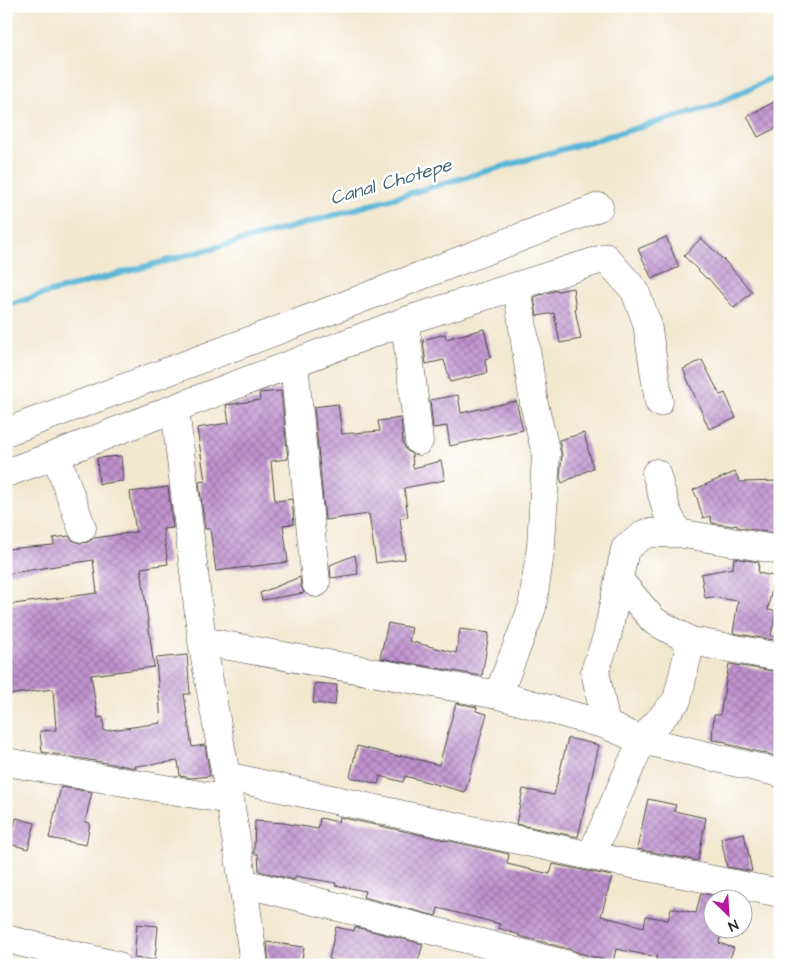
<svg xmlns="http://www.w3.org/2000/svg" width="786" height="971" font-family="'Architects Daughter',sans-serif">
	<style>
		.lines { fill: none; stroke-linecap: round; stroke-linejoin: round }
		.stream { stroke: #58b5d6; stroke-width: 6 }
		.building { fill: url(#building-cross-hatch) }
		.minor-casing { stroke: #494744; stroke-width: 29 }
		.minor { stroke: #fff; stroke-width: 28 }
		.labels { text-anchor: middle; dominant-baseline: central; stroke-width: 5; stroke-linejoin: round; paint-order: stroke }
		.water-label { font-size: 19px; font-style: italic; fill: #3d626f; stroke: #fff }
	</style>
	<defs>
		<pattern id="building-cross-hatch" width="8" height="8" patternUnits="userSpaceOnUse" patternTransform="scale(1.25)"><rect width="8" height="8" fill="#bf92cf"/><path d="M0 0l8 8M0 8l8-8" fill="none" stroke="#9b77a8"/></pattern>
	</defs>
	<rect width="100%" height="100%" fill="#fff"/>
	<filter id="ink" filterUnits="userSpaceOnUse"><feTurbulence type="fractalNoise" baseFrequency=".02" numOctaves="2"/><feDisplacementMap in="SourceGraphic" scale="10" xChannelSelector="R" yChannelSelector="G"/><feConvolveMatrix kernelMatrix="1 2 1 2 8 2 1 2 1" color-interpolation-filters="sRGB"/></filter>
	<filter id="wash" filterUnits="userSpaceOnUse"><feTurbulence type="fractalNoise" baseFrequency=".0096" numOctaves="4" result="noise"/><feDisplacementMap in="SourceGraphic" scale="20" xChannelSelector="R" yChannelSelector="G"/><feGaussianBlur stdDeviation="1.12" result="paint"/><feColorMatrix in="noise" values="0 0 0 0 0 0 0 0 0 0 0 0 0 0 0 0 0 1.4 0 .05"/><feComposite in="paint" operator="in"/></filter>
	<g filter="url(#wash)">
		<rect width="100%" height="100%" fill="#f2e8d0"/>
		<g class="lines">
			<!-- stream -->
			<path class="stream" d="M6,306l34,-11 263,-71 410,-118 67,-32"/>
		</g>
		<g id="blocks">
			<!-- building -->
			<path class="building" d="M780,99v27l-22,11 -11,-21z
				M666,237l13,30 -27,12 -14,-30z
				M701,238l25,24 26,30 -18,16 -26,-30 -1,1 -23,-23z
				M573,288l3,21h-1l6,30 -21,4 -6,-30 -17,3 -3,-19 23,-7 1,1z
				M484,329l7,28 -6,2 2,14 -37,9 -6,-22 -18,4 -3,-24 22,-6 1,5z
				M702,360l18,35 5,-2 11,25 -27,11 -26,-60z
				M281,391l7,68 -17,2 4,40 17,-2 2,25 -11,1 5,37 -72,9 -6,-42h-5l-6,-47 6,-1 -8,-53 32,-5 -3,-18 34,-5 -1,-7z
				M458,395l3,18 55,-12 7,29 -73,16 -3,-20 -14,2 -3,-28z
				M338,404l4,30 38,-3 -2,-10 23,-3 2,25 3,7 6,4 1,14 28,-7 4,19 -41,8 4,29 -8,1 5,41 -29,4 -7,-49 -44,6 -11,-113z
				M584,433l9,35 -31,15 -2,-5 2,-23 -3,-15z
				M121,456l2,25 -24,3 -2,-26z
				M735,472l5,10 40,-1v53l-43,-7v-2l-5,1 -20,-3 -2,-7 -7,2 -6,-20 -4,-8z
				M168,487l5,41 -10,1 5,35 -27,4 13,99 -63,8 7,43 5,-1 1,14 57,-8 -5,-65 31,-3 3,39h-6l8,53 13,-2 5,31 -18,2 -12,-2 -2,-15 -43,5 1,2 -94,-16 -2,-21 16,-1 -3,-41 -47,6v-22l4,-1 -4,-28v-39l91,-12 -4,-33 -87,14v-25l48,-4 -1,-7 16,-2 3,4 8,3 8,-1 6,-4 42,-6 -6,-40z
				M355,555l3,19 -27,4 -1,-13z
				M734,558l25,4 -1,11 16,3 -6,34 8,1 -5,25 9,1v4l-47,-8 5,-32 -26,-4 -7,1 -4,-24 32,-6z
				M300,577l1,8 3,8 -42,7 -2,-7z
				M388,623l24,5 -3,13 47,12 4,-24 29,4 -7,43 -102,-18z
				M729,664l51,8v85l-53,-13v-2l-15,-2 2,-25h6z
				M315,683l22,2 -2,20 -22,-2z
				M456,703l21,4 -1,4 11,3 -22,78 -60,-16 -2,6 -23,-6 -2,8 -28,-7 7,-31 44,11v-2l38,10z
				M568,738l31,7 -21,92 -62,-13 7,-35 31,6z
				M61,787l31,5 -7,30 5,1 -4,22 -37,-7z
				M648,799l28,6 -2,6 32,7 -8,43 -61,-12z
				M339,817l170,37 -2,10 43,10 3,-10 59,12 -11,40 43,11 2,-11 22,4 3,-12 25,5 5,-20 24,5h-11v30h8l-3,15 15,5 -7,17h-72l2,-8 -41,-8 -3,13 -34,-9 -6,-3 -54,-14 1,-1 -22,-7 2,-4 -62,-16 -2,8 -73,-19 2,-6 -30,-6 1,-2 -41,-7v4l-36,-9 -1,-17h-4v-4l1,-29 29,2 34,6 2,-11 18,4z
				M16,818l19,5 -7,26 -18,-5z
				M744,833l8,38h-2l-23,-4 -6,-29z
				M137,924l21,2 -3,34 -21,-2z
				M336,927l18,4 1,-4 68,17 -6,21h-61l-27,-6z
				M267,942l37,5 -3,18h-32z"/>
		</g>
	</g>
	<g filter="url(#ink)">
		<use href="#blocks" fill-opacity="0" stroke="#494744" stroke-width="1"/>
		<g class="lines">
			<!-- minor casing -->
			<g class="minor-casing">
				<path id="minor" d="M405,321l14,120
					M294,364l22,219
					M175,408l27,233 24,135 17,107 11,82
					M6,432l334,-125 259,-100
					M56,455l26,73
					M6,473l50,-18 119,-47 230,-87 201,-63 29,33 12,32 12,79
					M656,473l11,39 11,21
					M619,580l35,41 37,20 89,16
					M202,641l296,54 108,30 36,15 138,33
					M498,695l34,-87 9,-62 5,-92 -12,-50 -17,-118
					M606,725l-11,-54 12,-34 18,-88 21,-16h32l102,17
					M6,762l224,38
					M226,776l365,80 189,37
					M591,856l51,-116 35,-40 14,-59
					M243,883l326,82
					M6,939l110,26"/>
			</g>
			<!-- minor -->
			<use href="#minor" class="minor"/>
		</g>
	</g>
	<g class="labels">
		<!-- water labels -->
		<g class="water-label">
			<text transform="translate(391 182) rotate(-16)">Canal Chotepe</text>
		</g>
	</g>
	<!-- margin -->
	<rect width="786" height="971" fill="none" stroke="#fff" stroke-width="25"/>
	<!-- north arrow -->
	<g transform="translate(728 914) rotate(155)"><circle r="24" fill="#ffffff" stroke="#aaaaaa"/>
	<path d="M0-4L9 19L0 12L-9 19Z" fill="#b5179e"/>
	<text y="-8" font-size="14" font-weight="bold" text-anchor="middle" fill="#2b2b2b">N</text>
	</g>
</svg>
